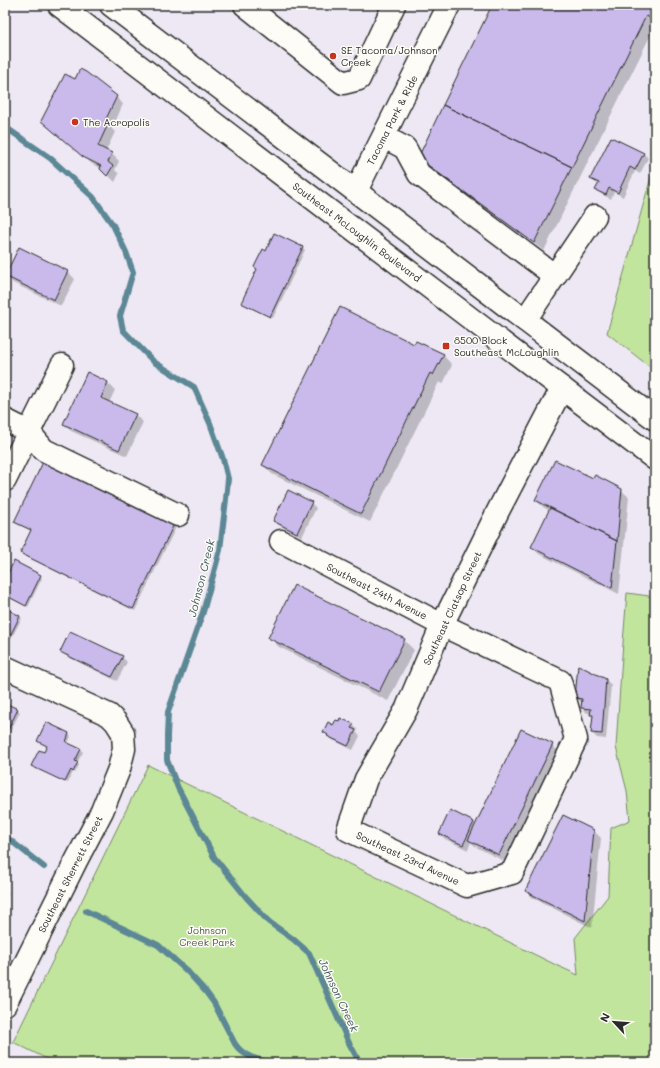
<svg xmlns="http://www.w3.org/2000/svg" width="660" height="1068" font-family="Mali,sans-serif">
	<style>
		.green { fill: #c2e59e; stroke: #768864 }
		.shadow { fill: #0003 }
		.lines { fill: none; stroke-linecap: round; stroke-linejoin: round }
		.stream { stroke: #5b8795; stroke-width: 6 }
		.building { fill: #c9baeb; stroke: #2b2b2b }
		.minor-casing { stroke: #2b2b2b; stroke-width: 25 }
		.highway-casing { stroke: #2b2b2b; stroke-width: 25 }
		.minor { stroke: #fdfcf7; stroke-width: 22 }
		.highway { stroke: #fdfcf7; stroke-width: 22 }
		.poi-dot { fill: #c8321e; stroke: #fdfcf7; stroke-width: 1.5 }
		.labels { text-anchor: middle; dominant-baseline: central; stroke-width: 3; stroke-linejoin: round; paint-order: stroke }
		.poi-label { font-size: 10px; fill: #2b2b2b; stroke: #fdfcf7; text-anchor: start }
		.street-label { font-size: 10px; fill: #2b2b2b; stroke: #fdfcf7 }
		.park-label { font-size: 10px; fill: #515a48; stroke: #fdfcf7 }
		.water-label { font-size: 11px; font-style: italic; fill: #435960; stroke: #fdfcf7 }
	</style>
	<rect width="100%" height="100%" fill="#ede8f3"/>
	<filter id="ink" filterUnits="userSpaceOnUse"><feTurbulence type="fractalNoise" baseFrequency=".025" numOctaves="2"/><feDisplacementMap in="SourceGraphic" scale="8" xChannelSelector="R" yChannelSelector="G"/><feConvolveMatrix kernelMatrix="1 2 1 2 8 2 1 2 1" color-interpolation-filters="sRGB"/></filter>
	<g filter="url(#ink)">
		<!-- green -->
		<path class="green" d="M655,163v208l-48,-38z
			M627,593l22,3 6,3v464h-600l-42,-21 135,-277 410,201 20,9 -3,-37 33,-42 3,-68 19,-8 -3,-29 -11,-44 6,-91z"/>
		<!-- shadow -->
		<path class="shadow" d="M493,5h162v21l-111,225 -115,-84 -10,-9z
			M116,97l7,7 -11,25 3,3 -9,19 6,3 7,7 -4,9 4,4 -4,8 -13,-13 -10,-5 -42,-36z
			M643,153l5,5 -8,16 -5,-3 -12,26 -9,-5 -3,7 -10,-5 -4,-4 2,-5 -8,-6z
			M275,235l28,13 2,2 -32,68 -28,-14z
			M68,272l7,7 -14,27 -48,-23 -7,-8z
			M415,345l28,10 9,10 -9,19 -4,-2 -69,140 -98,-48 -9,-9z
			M88,373l20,10 7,7 -6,13 26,12 8,7 -16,34 -56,-25 -7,-8z
			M594,480l27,10 8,7 -10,97 -80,-40 -7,-7 18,-36 -7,-4 -7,-7z
			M311,503l5,5 -14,29 -23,-12 -5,-4z
			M15,522l163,1 -43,88 -112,-56 -2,-2 11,-22 -15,-7z
			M40,576l2,2 -14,29 -23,-11v-15z
			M295,586l109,54 10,10 -26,51 -109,-54 -10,-10z
			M5,609l14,7 3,2 -11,21 -6,-3z
			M62,651l60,6 5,5 -10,19 -51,-25z
			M606,680l5,5 -5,54 -9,-1 -5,-5 2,-17 -3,-3h-4l-5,-5v-6l-6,-4z
			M5,704l12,6 3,2 -15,30z
			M339,722l14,3 5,5 -2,2 4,4 -7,14 -20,-10 -9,-8z
			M47,723l22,11 2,2 -3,8 13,6 2,2 -6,11 2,2 -4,8 -2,-1 -5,11 -33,-15 -3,-2 13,-13 3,-6 -10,-6z
			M552,745l7,7 -53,110 -30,-15 -5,-5 -3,8 -23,-11 -5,-5 34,-12 2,3z
			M594,831l7,7 -9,90 -59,-30 -7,-7z
			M5,890l4,3 -4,7z"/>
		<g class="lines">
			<!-- stream -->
			<path class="stream" d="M5,127l45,31 43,39 20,28 13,27 7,20 -13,44 3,14 31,32 40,25 16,36 13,36 5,20 -2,20 -6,51 -17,62 -35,100 -1,24v24l11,28 36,69 32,40 23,25 24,17 16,14 40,90 11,20
				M5,836l39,31
				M86,911l72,34 29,26 19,21 8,11 21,41c9,13 21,15 35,19"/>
		</g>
		<!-- building -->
		<path class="building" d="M492,5h163v15l-9,-4 -74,151 -129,-62z
			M80,69l6,3 31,24 -12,25 3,3 -10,22 14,7 -4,9 5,4 -6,10 -7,-7 1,-3 -18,-9 -42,-36 24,-47 10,5z
			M443,105l129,62 -38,76 -116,-85z
			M611,137l33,16 -9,17 -5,-3 -12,26 -9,-5 -3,7 -11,-5 4,-7 -9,-4z
			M274,233l29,14 -33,70 -29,-14 16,-34 -3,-2 9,-18 3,2z
			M19,247l49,24 -14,29 -49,-24z
			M340,307l74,37 2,-3 28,13 -11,21 -3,-2 -69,141 -99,-49z
			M87,372l21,10 -7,16 35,16 -17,36 -56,-26z
			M46,456l130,64 -43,89 -113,-56 11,-23 -17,-8z
			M555,460l38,18 2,-3 27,14 -5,52 -82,-41z
			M288,490l24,12 -15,31 -24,-12z
			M550,508l67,33 -5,47 -81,-41z
			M14,561l27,14 -15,31 -21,-11v-16z
			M294,585l111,54 -26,53 -111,-54z
			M5,608l15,8 -11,22 -4,-2z
			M70,631l53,25 -11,21 -52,-25z
			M578,665l28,14 -4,55 -11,-1 2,-18h-3l1,-6 -10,-1 1,-9 -7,-1z
			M5,703l13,6 -13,27z
			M340,718l14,6 -3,4 5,2 -8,16 -21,-10 1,-1 -5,-3 5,-10 5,3 3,-5 3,1z
			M46,722l23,11 -3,9 15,7 -6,12 3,1 -5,10 -2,-2 -6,12 -34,-16 8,-16 5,2 3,-6 -10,-5z
			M521,729l32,15 -54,111 -31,-15z
			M450,810l24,12 -11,23 -24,-11z
			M563,815l31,15 -9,91 -60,-30z"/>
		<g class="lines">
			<!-- minor casing -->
			<g class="minor-casing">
				<path id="minor" d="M245,5l98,78 16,-4 35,-74
					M384,137l21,11 14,26 136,102
					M356,191l93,-186
					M525,320l70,-104
					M5,420l24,12 15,18 134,65
					M5,480l57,-115
					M281,541l161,84 118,56 16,58 -64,134 -45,13 -119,-56 18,-51 40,-69 36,-85 56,-114 64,-123
					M5,667l104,48 7,7 7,11 1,16 -5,20 -17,42 -26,50 -71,143"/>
			</g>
			<!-- highway casing -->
			<g class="highway-casing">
				<path id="highway" d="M59,5l596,454
					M111,5l544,414"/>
			</g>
			<!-- minor -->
			<use href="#minor" class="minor"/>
			<!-- highway -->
			<use href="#highway" class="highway"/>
		</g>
	</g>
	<!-- markers -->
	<g class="poi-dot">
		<circle cx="333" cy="56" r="4"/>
		<circle cx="75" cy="122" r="4"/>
		<rect x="442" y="342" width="8" height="8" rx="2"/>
	</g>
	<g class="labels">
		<!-- poi labels -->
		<g class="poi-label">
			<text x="341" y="50">SE Tacoma/Johnson<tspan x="341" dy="12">Creek</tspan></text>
			<text x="83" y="122">The Acropolis</text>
			<text x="454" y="340">8500 Block<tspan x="454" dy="12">Southeast McLoughlin</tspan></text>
		</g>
		<!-- street labels -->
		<g class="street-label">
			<text transform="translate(392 120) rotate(-63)">Tacoma Park &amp; Ride</text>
			<text transform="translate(357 232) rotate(37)">Southeast McLoughlin Boulevard</text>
			<text transform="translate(377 591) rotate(27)">Southeast 24th Avenue</text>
			<text transform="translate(452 608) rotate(-65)">Southeast Clatsop Street</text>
			<text transform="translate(408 858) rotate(25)">Southeast 23rd Avenue</text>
			<text transform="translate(70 874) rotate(-63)">Southeast Sherrett Street</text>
		</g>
		<!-- park labels -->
		<g class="park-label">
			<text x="207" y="930">Johnson<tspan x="207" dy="12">Creek Park</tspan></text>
		</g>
		<!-- water labels -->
		<g class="water-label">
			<text transform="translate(201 578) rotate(-76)">Johnson Creek</text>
			<text transform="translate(339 995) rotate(65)">Johnson Creek</text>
		</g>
	</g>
	<!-- margin -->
	<rect width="660" height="1068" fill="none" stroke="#fdfcf7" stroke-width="20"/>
	<rect x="10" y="10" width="640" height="1048" fill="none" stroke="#2b2b2b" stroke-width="1.5" filter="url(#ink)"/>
	<!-- north arrow -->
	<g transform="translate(614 1022) rotate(296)" stroke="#fdfcf7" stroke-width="3" paint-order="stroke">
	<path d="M0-3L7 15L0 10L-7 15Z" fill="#2b2b2b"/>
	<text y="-6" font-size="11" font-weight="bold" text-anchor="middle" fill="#2b2b2b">N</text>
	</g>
</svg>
